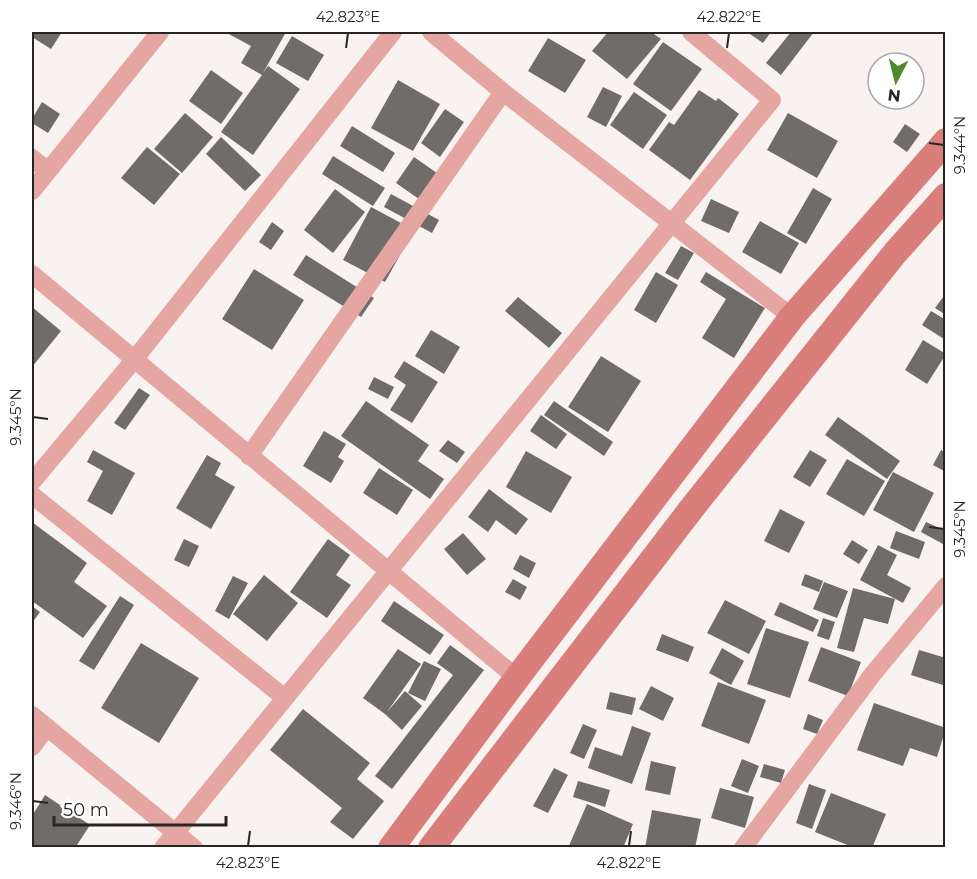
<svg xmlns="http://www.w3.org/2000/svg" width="977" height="879" font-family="Montserrat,sans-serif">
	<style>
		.building { fill: #6f6c69 }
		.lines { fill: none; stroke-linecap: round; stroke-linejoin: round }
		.street { stroke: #e5a6a2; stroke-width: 18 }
		.secondary { stroke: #d97e7a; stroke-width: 26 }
		.ticks { fill: none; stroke: #272625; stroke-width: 2 }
		.neatline { fill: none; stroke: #272625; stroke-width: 2 }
		.ticks-label { font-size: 15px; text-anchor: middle; fill: #272625 }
	</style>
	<rect width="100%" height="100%" fill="#f8f3f1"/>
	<!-- building -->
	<path class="building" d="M32,32h30l-11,17 -19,-12z
		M225,32h61l-23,41 5,-7 32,23 -47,66 -32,-23 41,-57 -21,-12 10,-17z
		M608,32h43l10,7 -34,40 -35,-28z
		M747,32h24l-8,11z
		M791,32h23l-33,43 -15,-12z
		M292,36l32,19 -16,26 -32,-18z
		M548,38l38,22 -21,33 -37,-22z
		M663,42l39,27 -31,42 -38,-27z
		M211,70l32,23 -22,31 -32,-23z
		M398,80l42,24 -27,47 -42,-23z
		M603,87l19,9 -16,31 -19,-10z
		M699,90l17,11 2,-3 21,16 -49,66 -41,-30 20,-28 5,3z
		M634,92l33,23 -24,34 -33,-24z
		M42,102l18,12 -12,19 -16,-10v-4z
		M445,109l19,13 -24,35 -19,-14z
		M185,113l28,24 -31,36 -28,-24z
		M788,113l50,28 -21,37 -50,-28z
		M905,124l15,10 -13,18 -14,-10z
		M352,126l43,27 -12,19 -43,-26z
		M221,137l40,38 -16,16 -39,-37z
		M147,147l33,27 -26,31 -33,-27z
		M333,156l52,32 -12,18 -51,-32z
		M414,157l33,23 -18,26 -33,-23z
		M813,188l19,11 -26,45 -19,-11z
		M335,189l30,23 -32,41 -29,-23z
		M391,194l48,26 -7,13 -48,-26z
		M711,199l28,13 -10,21 -28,-12z
		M371,207l43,23 -29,52 -42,-22z
		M760,221l39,22 -18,31 -39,-22z
		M272,222l12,9 -13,19 -12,-8z
		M681,246l13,7 -16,27 -13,-7z
		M306,255l68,43 -13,19 -68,-42z
		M254,269l50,31 -32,50 -50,-31z
		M656,272l22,13 -22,38 -22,-13z
		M706,272l59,36 -31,50 -32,-20 24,-39 -26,-17z
		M946,293v22l-11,-7z
		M518,297l44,36 -13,15 -44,-37z
		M32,307l29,24 -29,36z
		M931,311l15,9 -2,19 -22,-14z
		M431,330l29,17 -16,27 -29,-18z
		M923,340l23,14 -19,30 -22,-14z
		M601,356l40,25 -33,51 -40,-25z
		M404,361l34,21 -26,41 -22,-13 16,-25 -12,-8z
		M374,377l20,10 -6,12 -20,-10z
		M139,388l11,7 -25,35 -11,-7z
		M366,401l63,44 -11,16 26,18 -14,20 -89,-63z
		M554,401l59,41 -9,14 -60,-41z
		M541,415l26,19 -11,15 -26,-18z
		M838,417l62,44 -13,18 -62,-44z
		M324,431l22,13 -8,13 6,4 -13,22 -28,-17z
		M448,440l17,12 -8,11 -18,-12z
		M93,450l42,23 -23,42 -25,-14 16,-30 -16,-9z
		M810,450l17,10 -17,27 -17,-10z
		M941,450l5,3v19l-13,-7z
		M526,451l46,26 -21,36 -45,-26z
		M207,455l14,8 -6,12 20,12 -24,42 -35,-21z
		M847,459l38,22 -21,35 -38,-22z
		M379,468l34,22 -16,25 -34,-22z
		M893,472l41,21 -20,39 -41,-22z
		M489,489l39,30 -12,16 -20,-15 -8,12 -20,-15z
		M780,509l25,13 -16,31 -25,-12z
		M32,522l55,41 -13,19 33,24 -24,32 -51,-37z
		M926,522l20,9 -3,13 -22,-12z
		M896,531l29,11 -6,17 -29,-11z
		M463,533l23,26 -19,16 -23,-26z
		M184,539l15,7 -10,21 -15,-7z
		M328,539l22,16 -14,20 15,10 -24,33 -37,-26z
		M852,540l16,10 -9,14 -16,-10z
		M878,545l19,10 -10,20 24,13 -8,15 -43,-23z
		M520,555l16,8 -7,15 -16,-9z
		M805,574l18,7 -4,11 -18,-7z
		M264,575l34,28 -31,38 -34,-27z
		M233,576l15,7 -19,36 -14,-8z
		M513,579l14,8 -7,13 -15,-8z
		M824,582l24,9 -11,27 -24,-9z
		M853,588l42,11 -7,25 -24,-6 -10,34 -17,-4z
		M120,596l14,9 -40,65 -15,-9z
		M725,600l41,21 -17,33 -42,-21z
		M394,601l50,34 -14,20 -49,-34z
		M780,602l39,18 -6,12 -39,-17z
		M32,606l8,6 -8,11z
		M823,618l12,4 -6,18 -12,-4z
		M766,628l43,14 -19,56 -43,-14z
		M662,634l32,13 -6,15 -32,-12z
		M141,643l58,35 -40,65 -58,-35z
		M450,645l34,25 -92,119 -17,-13 78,-101 -16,-12z
		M821,647l40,15 -13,34 -40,-15z
		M722,648l22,13 -13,24 -22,-12z
		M398,649l23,15 -34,48 18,-21 17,15 -20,24 -17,-16 -22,-16z
		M919,650l27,8v28l-35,-11z
		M424,661l17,8 -16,32 -17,-8z
		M718,682l48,18 -17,44 -48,-18z
		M651,686l23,12 -11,23 -24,-12z
		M610,692l26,6 -4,17 -26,-6z
		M874,703l72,25 -9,29 -27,-9 -7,18 -46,-16z
		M303,709l67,54 -13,16 27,22 -31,38 -23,-17 12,-14 -72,-58z
		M808,714l15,6 -6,14 -14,-5z
		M583,724l14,6 -13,29 -14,-6z
		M632,726l19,7 -19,51 -44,-16 7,-21 27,9z
		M742,759l17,7 -11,27 -17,-7z
		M651,761l25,6 -6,28 -25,-5z
		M764,764l21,6 -4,13 -21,-6z
		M554,768l14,7 -20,38 -15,-7z
		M578,781l32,9 -5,17 -32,-10z
		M809,784l17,6 -14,39 -16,-6z
		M720,788l34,9 -9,31 -34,-10z
		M831,793l55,21 -14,34h-17l-40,-16z
		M45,795l45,30 -15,23h-43v-32z
		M587,804l46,20 -10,24h-55z
		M652,810l49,9 -6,29h-50z"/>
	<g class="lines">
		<!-- street -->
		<path class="street" d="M431,32l72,60 289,225
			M32,158l16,13
			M32,191l128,-159
			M32,274l485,404
			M249,456l254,-364
			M32,482l102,-122 259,-328
			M32,495l253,203
			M32,715l162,133
			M32,747l15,-20
			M163,848l609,-748 -81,-68
			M743,848l129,-173 74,-89"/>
		<!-- secondary -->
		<path class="secondary" d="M391,848l126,-170 275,-361 154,-176
			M431,848l261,-340 203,-255 51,-57"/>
	</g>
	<!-- ticks -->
	<path class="ticks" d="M346,48l2,-15M727,48l2,-15M929,143l15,2M33,417l15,2M929,527l15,2M33,801l15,2M248,846l2,-15M629,846l2,-15"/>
	<!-- border -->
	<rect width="977" height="879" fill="none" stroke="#ffffff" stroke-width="66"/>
	<!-- north arrow -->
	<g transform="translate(896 81) rotate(187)"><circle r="28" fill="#ffffff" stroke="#a9a8a8" stroke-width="1.5"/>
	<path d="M0-4.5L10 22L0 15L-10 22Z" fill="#4f8a28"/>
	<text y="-9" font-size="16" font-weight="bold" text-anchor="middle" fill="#272625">N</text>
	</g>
	<!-- scale -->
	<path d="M54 816v9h172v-9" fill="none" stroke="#272625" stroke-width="3"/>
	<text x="63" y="816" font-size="18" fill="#272625" stroke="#ffffff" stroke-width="4.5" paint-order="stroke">50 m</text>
	<rect x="33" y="33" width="911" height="813" class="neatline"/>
	<g class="ticks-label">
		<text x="348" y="22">42.823°E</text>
		<text x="729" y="22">42.822°E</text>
		<text transform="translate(960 145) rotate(-90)" y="5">9.344°N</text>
		<text transform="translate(16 417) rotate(-90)" y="5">9.345°N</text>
		<text transform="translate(960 529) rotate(-90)" y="5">9.345°N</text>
		<text transform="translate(16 801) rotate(-90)" y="5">9.346°N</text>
		<text x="248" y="868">42.823°E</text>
		<text x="629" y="868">42.822°E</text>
	</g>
</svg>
